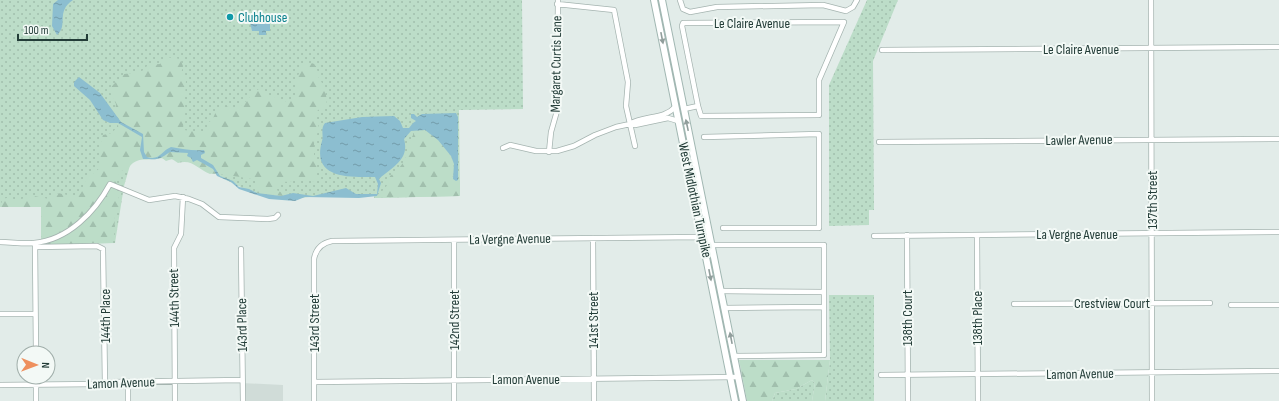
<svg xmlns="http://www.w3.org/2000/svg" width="1279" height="401" font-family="'Sofia Sans Condensed',sans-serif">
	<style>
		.built { fill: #d0dcd8 }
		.green { fill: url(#green-dots) }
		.forest { fill: url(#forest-firs) }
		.water { fill: url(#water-ripples) }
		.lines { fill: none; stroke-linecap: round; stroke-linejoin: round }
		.minor-casing { stroke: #a5b4b0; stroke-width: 6 }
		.secondary-casing { stroke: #a1b7b2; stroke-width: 8 }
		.minor { stroke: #fff; stroke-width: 4.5 }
		.secondary { stroke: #fff; stroke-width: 6 }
		.oneway { fill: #919e9c }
		.culture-dot { fill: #0f9aa8; stroke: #f3f9f6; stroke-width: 1.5 }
		.labels { text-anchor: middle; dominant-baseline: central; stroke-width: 4; stroke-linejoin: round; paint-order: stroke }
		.culture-label { font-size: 14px; fill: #0d838f; stroke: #f3f9f6; text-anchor: start }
		.street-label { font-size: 14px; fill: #233d38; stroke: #f3f9f6 }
	</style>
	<defs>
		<pattern id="green-dots" width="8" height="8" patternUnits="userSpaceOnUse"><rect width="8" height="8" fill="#bcddc8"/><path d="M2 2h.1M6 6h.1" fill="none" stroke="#a1bfad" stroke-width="1.8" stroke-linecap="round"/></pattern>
		<pattern id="forest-firs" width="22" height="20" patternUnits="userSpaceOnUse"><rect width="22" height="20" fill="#bcddc8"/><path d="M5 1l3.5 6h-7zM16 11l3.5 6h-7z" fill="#a1bfad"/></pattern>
		<pattern id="water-ripples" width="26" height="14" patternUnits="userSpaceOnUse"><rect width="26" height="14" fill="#8cbed0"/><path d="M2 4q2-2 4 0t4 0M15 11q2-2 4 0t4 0" fill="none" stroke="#729caa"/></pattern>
	</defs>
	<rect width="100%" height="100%" fill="#e2ece9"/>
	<!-- built -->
	<path class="built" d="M241,383l42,2v16h-42z"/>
	<!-- green -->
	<path class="green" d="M0,0h522l1,109 -64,1 1,86 -86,2v-2h-55l-19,2 -45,-4 -35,-17 -14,-14 -73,-8 -9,31 -9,57 -74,2v-38h-41z
		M867,0h31l-25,61 1,149h-5v15l-40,1v-141z
		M829,295h45v106h-49l5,-41z
		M812,380l3,3 -3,18h-40l3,-8 21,-4z"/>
	<!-- forest -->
	<path class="forest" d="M165,57l15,2 3,7 -2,8 5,6 -3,50 20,2 1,-5h4l1,-5c5,-2 5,-9 9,-12 8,-6 14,-1 22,-4 8,-4 10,-13 19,-17l3,1 4,6h7l9,6 9,-2 4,-3 2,-10v-9l6,-13c17,-8 13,9 17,15 5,6 8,19 6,27l-8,3 -3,4 4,14 -5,15v16l3,7v14c-5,3 -8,0 -13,0 -8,-2 -14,4 -22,1l-8,8 9,4v3l-26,-3 1,-5 -3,-2v-6c-5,-2 -40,-7 -45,-6 -13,-5 -17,-15 -32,-11l-6,-4 -6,2 -4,-3c-10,3 -21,-1 -29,5 -3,2 -4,5 -6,7l-6,1 -4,7v11l3,15 -5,11 -1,24 -5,4 -68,2v-38h-40l1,-7 4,-2 11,2 17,-4 15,3 9,-6 14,3h4l5,-3 5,-14 14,-11 1,-4 -2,-15 4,-14 9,-2 9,-11 -6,-9 1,-9 -5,-9 -1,-7 14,-14 17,-2 7,-7 12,-1z
		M425,130c15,10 33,26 28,46l4,5 3,-1v16l-86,2c7,-6 15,-11 16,-22 20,-14 14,-24 24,-43z
		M739,360h91l-5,41h-13l3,-18 -3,-3 -16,9 -21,4 -3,8h-25z"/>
	<!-- water -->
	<path class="water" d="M58,0h15c-18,12 -4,25 -16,35l-5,-9 1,-22z
		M259,19h6l1,4 4,1v7h-4v4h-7v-4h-7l-2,-9 9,2z
		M79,77l21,16 21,29 22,12 1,18 3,5c13,4 14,-6 24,-10 12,2 21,4 33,3l1,3 -4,2v3l12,7 7,11 13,5 6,6 10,2 8,4 24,3 12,-3 20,3 33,-8 10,6h21l1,-10 -3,-7c-26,0 -64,2 -53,-36 2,-6 -2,-12 3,-18l37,-6 32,-1 6,5 3,7h6l4,-5 3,-2 -5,-3v-4h3l3,3 5,-3 34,-1 2,4v63l-2,1 -3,-2 1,-15 -3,-8 -13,-16 -13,-10 -14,1 -7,8c6,21 -12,28 -25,40l2,4 -4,13 -18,2 -54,-1 -10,4 -26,-2 -30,-10 -8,-7 -14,-6 -4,-7 -16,-9 -4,2 -2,-4 -4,-2 1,-3 -18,-1c-13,9 -12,7 -27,7l-3,-9 2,-13 -24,-14h-8l-7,-3 -13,-20 -16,-14v-4z"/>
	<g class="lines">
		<!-- minor casing -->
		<g class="minor-casing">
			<path id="minor" d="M680,0l3,9 7,3 27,-5 106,-2 23,6 7,-4 4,-7
				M1151,0l1,401
				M557,4l57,6 14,72 -2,24 9,40
				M882,50l397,-3
				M684,109l14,-3 3,10 118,-1v-35l25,-58 -161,1 -1,3 16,80
				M630,124c14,-9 34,-4 45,-17
				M704,137l115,-3v94h-96
				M879,142l400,-3
				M503,148l7,-3 26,6h21l17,-5 21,-11 21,-8 14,-3 5,1 33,-7 10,3
				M549,152l2,-20 6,-21 1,-111
				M907,235l1,166
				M977,235l1,166
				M874,236l405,-4
				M593,238l1,163
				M454,240v161
				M0,242c11,0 23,2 34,1 34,-3 61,-31 76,-59l39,16 26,-4 14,3 13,5 17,13 49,2 7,-1 3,-3
				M35,244l1,109
				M35,247l62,-1 6,3 2,135
				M241,249l2,152
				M721,291l103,1
				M1014,304l196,-1
				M1231,305h48
				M724,308l100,-1
				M0,314h35
				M881,375l398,-4
				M36,377v24
				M314,382l424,-5
				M0,385l100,-1 12,-2 130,-2
				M128,401v-19
				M175,401l-1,-153 7,-14 2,-37
				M314,401v-142c2,-11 8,-16 18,-18l370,-4 10,8h112v110l-90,1"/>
		</g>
		<!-- secondary casing -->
		<g class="secondary-casing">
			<path id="secondary" d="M654,0l81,401
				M662,0l81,401"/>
		</g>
		<!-- minor -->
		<use href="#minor" class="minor"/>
		<!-- secondary -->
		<use href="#secondary" class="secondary"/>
	</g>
	<!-- one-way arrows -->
	<defs><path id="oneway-solid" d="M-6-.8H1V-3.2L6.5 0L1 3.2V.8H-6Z"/></defs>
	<g class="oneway">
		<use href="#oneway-solid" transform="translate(662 38) rotate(79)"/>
		<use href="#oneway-solid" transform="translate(687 125) rotate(-102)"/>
		<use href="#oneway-solid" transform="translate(710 275) rotate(79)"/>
		<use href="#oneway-solid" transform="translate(731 338) rotate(-101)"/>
	</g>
	<!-- markers -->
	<circle class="culture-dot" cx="230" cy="17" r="4"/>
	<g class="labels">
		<!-- culture labels -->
		<g class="culture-label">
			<text x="238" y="17">Clubhouse</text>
		</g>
		<!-- street labels -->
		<g class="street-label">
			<text x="752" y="23">Le Claire Avenue</text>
			<text x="1081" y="49">Le Claire Avenue</text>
			<text transform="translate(556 64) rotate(-89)">Margaret Curtis Lane</text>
			<text transform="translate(1079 140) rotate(-1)">Lawler Avenue</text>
			<text transform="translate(695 200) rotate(78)">West Midlothian Turnpike</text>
			<text transform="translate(1152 200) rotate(-90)">137th Street</text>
			<text x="1077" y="234">La Vergne Avenue</text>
			<text transform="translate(510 239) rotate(-1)">La Vergne Avenue</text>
			<text transform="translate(174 298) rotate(-91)">144th Street</text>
			<text x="1112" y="303">Crestview Court</text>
			<text transform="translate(105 316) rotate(-90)">144th Place</text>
			<text transform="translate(907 318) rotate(-90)">138th Court</text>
			<text transform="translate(977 318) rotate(-90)">138th Place</text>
			<text transform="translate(454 320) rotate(-90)">142nd Street</text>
			<text transform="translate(593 320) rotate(-90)">141st Street</text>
			<text transform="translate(314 323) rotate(-90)">143rd Street</text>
			<text transform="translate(242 325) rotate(-91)">143rd Place</text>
			<text transform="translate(1080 374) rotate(-1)">Lamon Avenue</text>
			<text x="526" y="379">Lamon Avenue</text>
			<text transform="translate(121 383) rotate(-2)">Lamon Avenue</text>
		</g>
	</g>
	<!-- north arrow -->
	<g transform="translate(36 365) rotate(91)"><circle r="19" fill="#f3f9f6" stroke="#a0aeaa"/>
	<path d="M0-3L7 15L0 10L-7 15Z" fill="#ee905e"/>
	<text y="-6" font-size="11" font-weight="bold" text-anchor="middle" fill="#233d38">N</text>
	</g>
	<!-- scale -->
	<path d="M18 34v6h69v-6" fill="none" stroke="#233d38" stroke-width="2"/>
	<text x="24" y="34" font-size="12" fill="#233d38" stroke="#f3f9f6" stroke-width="3" paint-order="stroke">100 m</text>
</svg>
